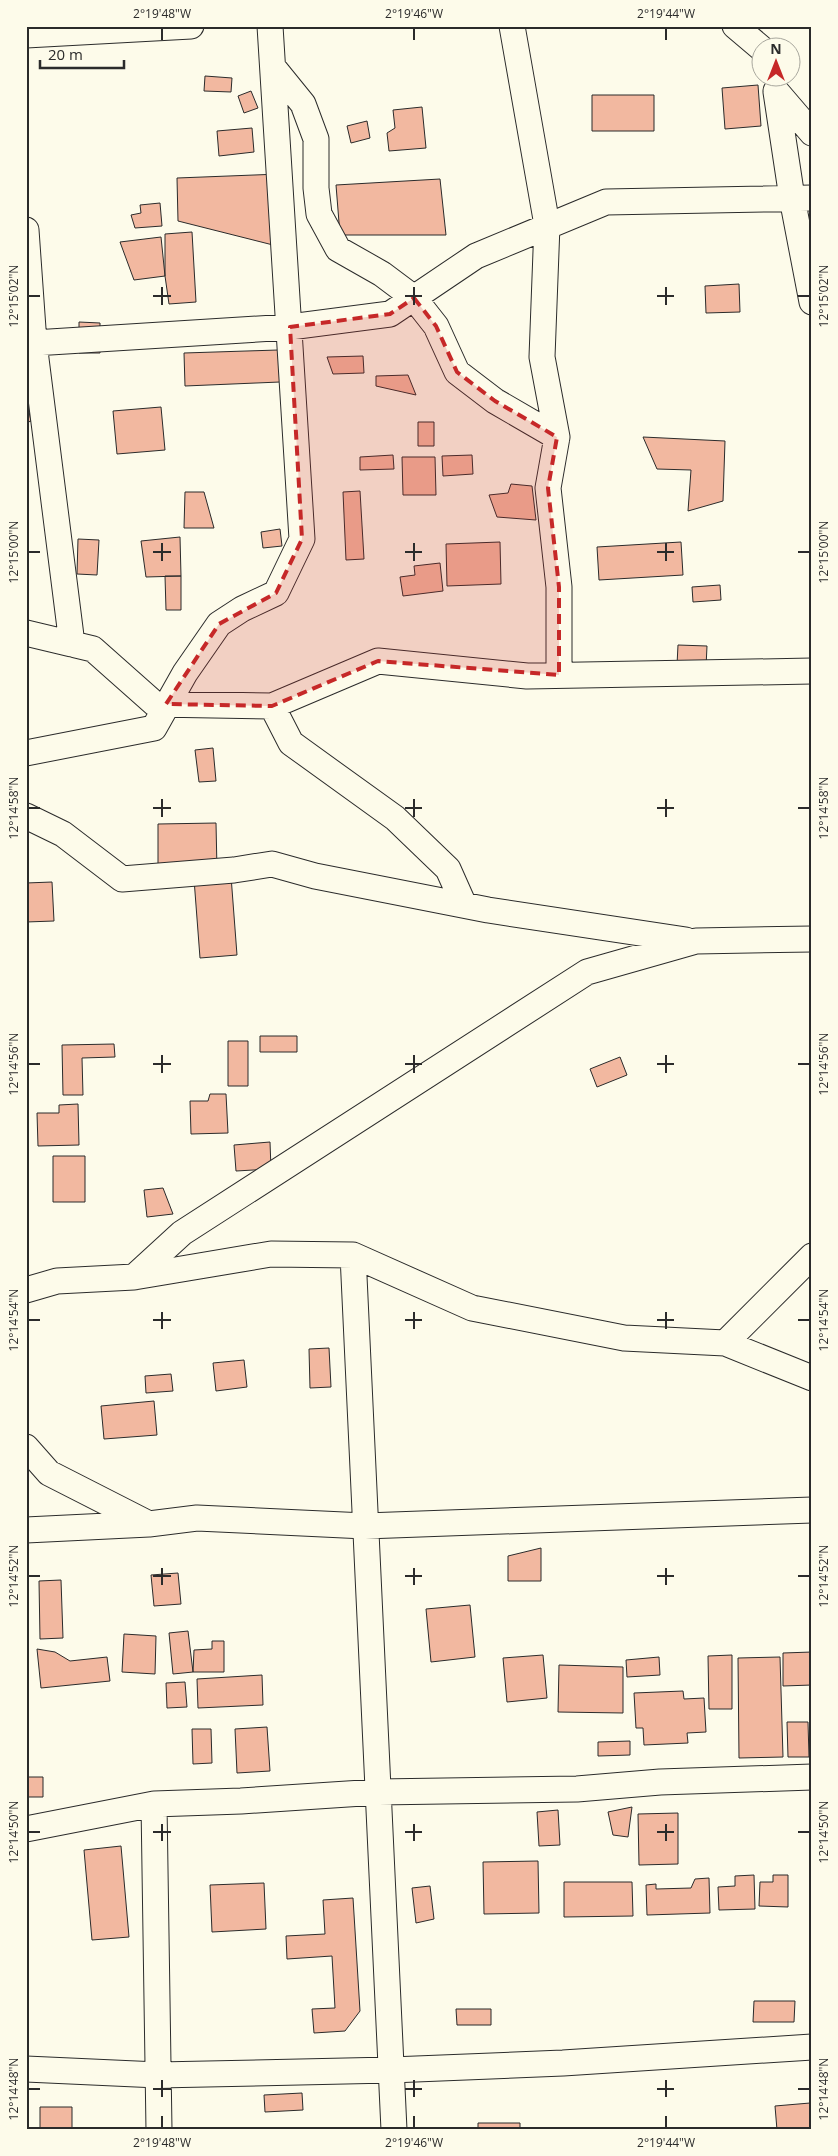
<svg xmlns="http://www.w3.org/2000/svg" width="838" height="2156" font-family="'Open Sans',sans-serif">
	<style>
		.building { fill: #f2b8a0; stroke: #2b2b2b }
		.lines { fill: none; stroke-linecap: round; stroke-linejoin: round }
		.minor-casing { stroke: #2b2b2b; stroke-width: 27 }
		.minor { stroke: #fdfbea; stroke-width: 25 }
		.marked { fill: #c62828; fill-opacity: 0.2; stroke: #c62828; stroke-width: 4; stroke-dasharray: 10 6; stroke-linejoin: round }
		.ticks { fill: none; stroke: #2b2b2b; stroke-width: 2 }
		.neatline { fill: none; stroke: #2b2b2b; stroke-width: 2 }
		.ticks-label { font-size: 12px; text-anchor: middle; fill: #2b2b2b }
	</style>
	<rect width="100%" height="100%" fill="#fdfbea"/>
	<!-- building -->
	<path class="building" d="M205,76l27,2 -1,14 -27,-1z
		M758,85l3,41 -36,3 -3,-41z
		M251,91l7,17 -14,5 -6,-17z
		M592,95h62v36h-62z
		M422,107l4,41 -37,3 -2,-18 8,-5 -2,-18z
		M367,121l3,17 -19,5 -4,-17z
		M252,128l2,24 -35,4 -2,-25z
		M280,174l-3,72 -99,-25 -1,-43z
		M440,179l6,56h-106l-4,-50z
		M160,203l2,23 -27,2 -4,-13 10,-2 -1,-8z
		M192,232l4,70 -27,2 -4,-28v-42z
		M161,237l4,39 -31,4 -14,-38z
		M739,284l1,28 -34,1 -1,-27z
		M79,322l21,1v30h-21z
		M278,350l2,32 -95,4 -1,-33z
		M363,356l1,17 -31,1 -6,-17z
		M408,375l8,20 -40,-9v-10z
		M26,398l5,23 -5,2z
		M161,407l4,43 -48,4 -4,-43z
		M418,422h16v24h-16z
		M643,437l82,4 -2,60 -35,10 3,-41 -34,-1z
		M393,455l1,14 -34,1v-13z
		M472,455l1,19 -30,2 -1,-20z
		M402,457h33l1,38h-33z
		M511,484l21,2 4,34 -39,-3 -8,-22 19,-2z
		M360,491l4,68 -18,1 -3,-68z
		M185,492h19l10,36h-30z
		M280,529l2,17 -19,2 -2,-16z
		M180,537l1,39 -35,1 -5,-36z
		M78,539l21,1 -2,35 -20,-1z
		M500,542l1,42 -54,2 -1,-42z
		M681,542l2,33 -84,5 -2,-33z
		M440,563l3,28 -40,5 -3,-19 15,-2 -1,-9z
		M165,576h16v34h-15z
		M720,585l1,15 -28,2 -1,-15z
		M678,645l29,1 -1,21 -29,-2z
		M213,748l3,33 -17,1 -4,-32z
		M216,823l1,47 -59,1v-47z
		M231,876l6,79 -37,3 -6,-79z
		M52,882l2,39 -28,1v-39z
		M260,1036h37v16h-37z
		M228,1041h20v45h-20z
		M114,1044l1,13 -33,1 1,37h-20l-1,-50z
		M620,1057l7,18 -30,12 -7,-18z
		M210,1094h16l2,39 -37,1 -1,-33h18z
		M78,1104l1,41 -41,1 -1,-33h22v-8z
		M270,1142l1,27 -35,2 -2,-26z
		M53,1156h32v46h-32z
		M163,1188l10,26 -26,3 -3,-27z
		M329,1348l2,39 -21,1 -1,-39z
		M244,1360l3,27 -31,4 -3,-28z
		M171,1374l2,17 -27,2 -1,-17z
		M154,1401l3,34 -53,4 -3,-33z
		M541,1548v33h-33v-25z
		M178,1573l3,31 -27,2 -3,-31z
		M61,1580l2,58 -23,1 -1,-58z
		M470,1605l5,52 -44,5 -5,-53z
		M188,1631l5,41 -20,2 -4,-41z
		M124,1634l32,2 -1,38 -33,-2z
		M212,1641h12v31h-31l1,-22 18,-1z
		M37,1649l18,3 15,9 37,-4 3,24 -69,7z
		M812,1652v33l-29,1v-33z
		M543,1655l4,43 -40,4 -4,-44z
		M732,1655v54h-23l-1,-53z
		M659,1657l1,18 -33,2 -1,-17z
		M780,1657l3,100 -44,1 -1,-100z
		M559,1665l64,2v46l-65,-1z
		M262,1675l1,30 -65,3 -1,-29z
		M185,1682l2,25 -20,1 -1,-25z
		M683,1691l1,8 20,-1 2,34 -19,1 1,10 -44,2 -1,-17h-7l-2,-35z
		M787,1722h21l1,35h-21z
		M267,1727l3,44 -33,2 -2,-44z
		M192,1729h19l1,34 -19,1z
		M630,1741v14l-32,1v-14z
		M26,1777h17v20h-17z
		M632,1807l-4,30 -15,-2 -5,-23z
		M558,1810l2,35 -21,1 -2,-34z
		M678,1813v51l-39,1 -1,-51z
		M121,1846l8,91 -37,3 -8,-90z
		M538,1861l1,52 -55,1 -1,-52z
		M754,1875l1,34 -36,1 -1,-23 17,-1v-10z
		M773,1875h15v32l-29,-1 1,-24h13z
		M709,1878l1,35 -63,2 -1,-30 10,-1v5l35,-1 4,-9z
		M564,1882h68l1,34 -69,1z
		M264,1883l2,46 -54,3 -2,-47z
		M430,1886l4,33 -18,4 -4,-35z
		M353,1898l7,113 -15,20 -31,2 -2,-24 23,-1 -3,-52 -45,3 -1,-23 39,-2 -2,-34z
		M754,2001h41l-1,21h-41z
		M456,2009h35v16h-34z
		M302,2093l1,17 -38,2 -1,-17z
		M810,2103l2,27h-35l-2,-24z
		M40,2107h32v22h-32z
		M478,2123h42v7h-42z"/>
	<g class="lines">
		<!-- minor casing -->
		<g class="minor-casing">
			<path id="minor" d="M512,26l35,199 -5,132 15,80 -9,51 11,99v88
				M735,26l26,22
				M26,35l165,-9
				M273,67l30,37 13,35v49l3,26 19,35 44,25 32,24 22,28 21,46 38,29 62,36
				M776,91l36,42
				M776,92l16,106 20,104
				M26,230l8,113 38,301
				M26,342l8,1 256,-16 100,-13 86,-58 130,-54 206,-4
				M26,633l67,16 62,55 117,2 19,37 104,75 53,51 16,36
				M272,706l106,-45 149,15 285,-5
				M26,753l128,-25 31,-55 34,-49 23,-15 34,-16 26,-54 -32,-513
				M26,816l37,18 59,45 112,-9 38,-6 43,12 173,34 198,30
				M353,1255l41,875
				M134,1277l137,-23 82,1 119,53 152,30 101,5 87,35
				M26,1290l31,-9 77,-4 48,-44 405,-261 109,-31 116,-2
				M725,1343l87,-87
				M26,1447l23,26 100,51 48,-6 168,8 447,-16
				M26,1530l123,-6
				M154,1804l5,326
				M26,1829l128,-25 87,-3 137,-9 199,-3 83,-7 152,-5
				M26,2069l132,6 233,-5 172,-7 249,-16"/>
		</g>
		<!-- minor -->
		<use href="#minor" class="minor"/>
	</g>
	<!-- marked area -->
	<path class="marked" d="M414,298l22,28 21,46 38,29 62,36 -9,51 11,99v88l-181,-14 -106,45 -106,-2 53,-80 57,-31 26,-54 -12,-212 100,-13z"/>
	<!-- ticks -->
	<path class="ticks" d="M162,28v12M414,28v12M666,28v12M162,287v18M414,287v18M666,287v18M28,296h12M153,296h18M405,296h17M657,296h17M798,296h12M162,543v18M414,543v18M666,543v18M28,552h12M153,552h18M405,552h17M657,552h17M798,552h12M162,799v18M414,799v18M666,799v18M28,808h12M153,808h18M405,808h17M657,808h17M798,808h12M162,1055v18M414,1055v18M666,1055v18M28,1064h12M153,1064h18M405,1064h17M657,1064h17M798,1064h12M162,1312v17M414,1312v17M666,1312v17M28,1320h12M153,1320h18M405,1320h17M657,1320h17M798,1320h12M162,1568v17M414,1568v17M666,1568v17M28,1576h12M153,1576h18M405,1576h17M657,1576h17M798,1576h12M162,1824v17M414,1824v17M666,1824v17M28,1832h12M153,1832h18M405,1832h17M657,1832h17M798,1832h12M162,2080v17M414,2080v17M666,2080v17M28,2089h12M153,2089h18M405,2089h17M657,2089h17M798,2089h12M162,2116v12M414,2116v12M666,2116v12"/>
	<!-- border -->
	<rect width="838" height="2156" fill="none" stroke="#fdfbea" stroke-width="55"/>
	<!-- north arrow -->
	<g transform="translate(776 62)"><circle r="24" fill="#fdfbea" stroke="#a9a89e"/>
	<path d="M0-4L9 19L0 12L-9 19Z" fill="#c62828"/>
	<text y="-8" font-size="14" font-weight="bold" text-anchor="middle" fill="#2b2b2b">N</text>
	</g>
	<!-- scale -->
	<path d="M40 60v8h84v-8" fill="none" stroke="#2b2b2b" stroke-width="2.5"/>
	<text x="48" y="60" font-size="15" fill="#2b2b2b" stroke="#fdfbea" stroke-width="4" paint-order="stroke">20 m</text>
	<rect x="28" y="28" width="782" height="2100" class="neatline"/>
	<g class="ticks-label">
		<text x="162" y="18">2°19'48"W</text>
		<text x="414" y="18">2°19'46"W</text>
		<text x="666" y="18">2°19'44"W</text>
		<text transform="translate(14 296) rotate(-90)" y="4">12°15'02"N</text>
		<text transform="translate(824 296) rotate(-90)" y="4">12°15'02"N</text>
		<text transform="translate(14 552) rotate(-90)" y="4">12°15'00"N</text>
		<text transform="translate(824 552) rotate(-90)" y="4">12°15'00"N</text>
		<text transform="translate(14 808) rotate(-90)" y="4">12°14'58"N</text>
		<text transform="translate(824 808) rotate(-90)" y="4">12°14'58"N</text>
		<text transform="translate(14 1064) rotate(-90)" y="4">12°14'56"N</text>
		<text transform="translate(824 1064) rotate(-90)" y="4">12°14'56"N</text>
		<text transform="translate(14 1320) rotate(-90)" y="4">12°14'54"N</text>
		<text transform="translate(824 1320) rotate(-90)" y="4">12°14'54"N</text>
		<text transform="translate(14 1576) rotate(-90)" y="4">12°14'52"N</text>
		<text transform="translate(824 1576) rotate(-90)" y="4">12°14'52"N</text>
		<text transform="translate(14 1832) rotate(-90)" y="4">12°14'50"N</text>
		<text transform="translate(824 1832) rotate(-90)" y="4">12°14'50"N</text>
		<text transform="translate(14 2089) rotate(-90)" y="4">12°14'48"N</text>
		<text transform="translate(824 2089) rotate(-90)" y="4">12°14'48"N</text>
		<text x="162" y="2147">2°19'48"W</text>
		<text x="414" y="2147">2°19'46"W</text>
		<text x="666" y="2147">2°19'44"W</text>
	</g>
</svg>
